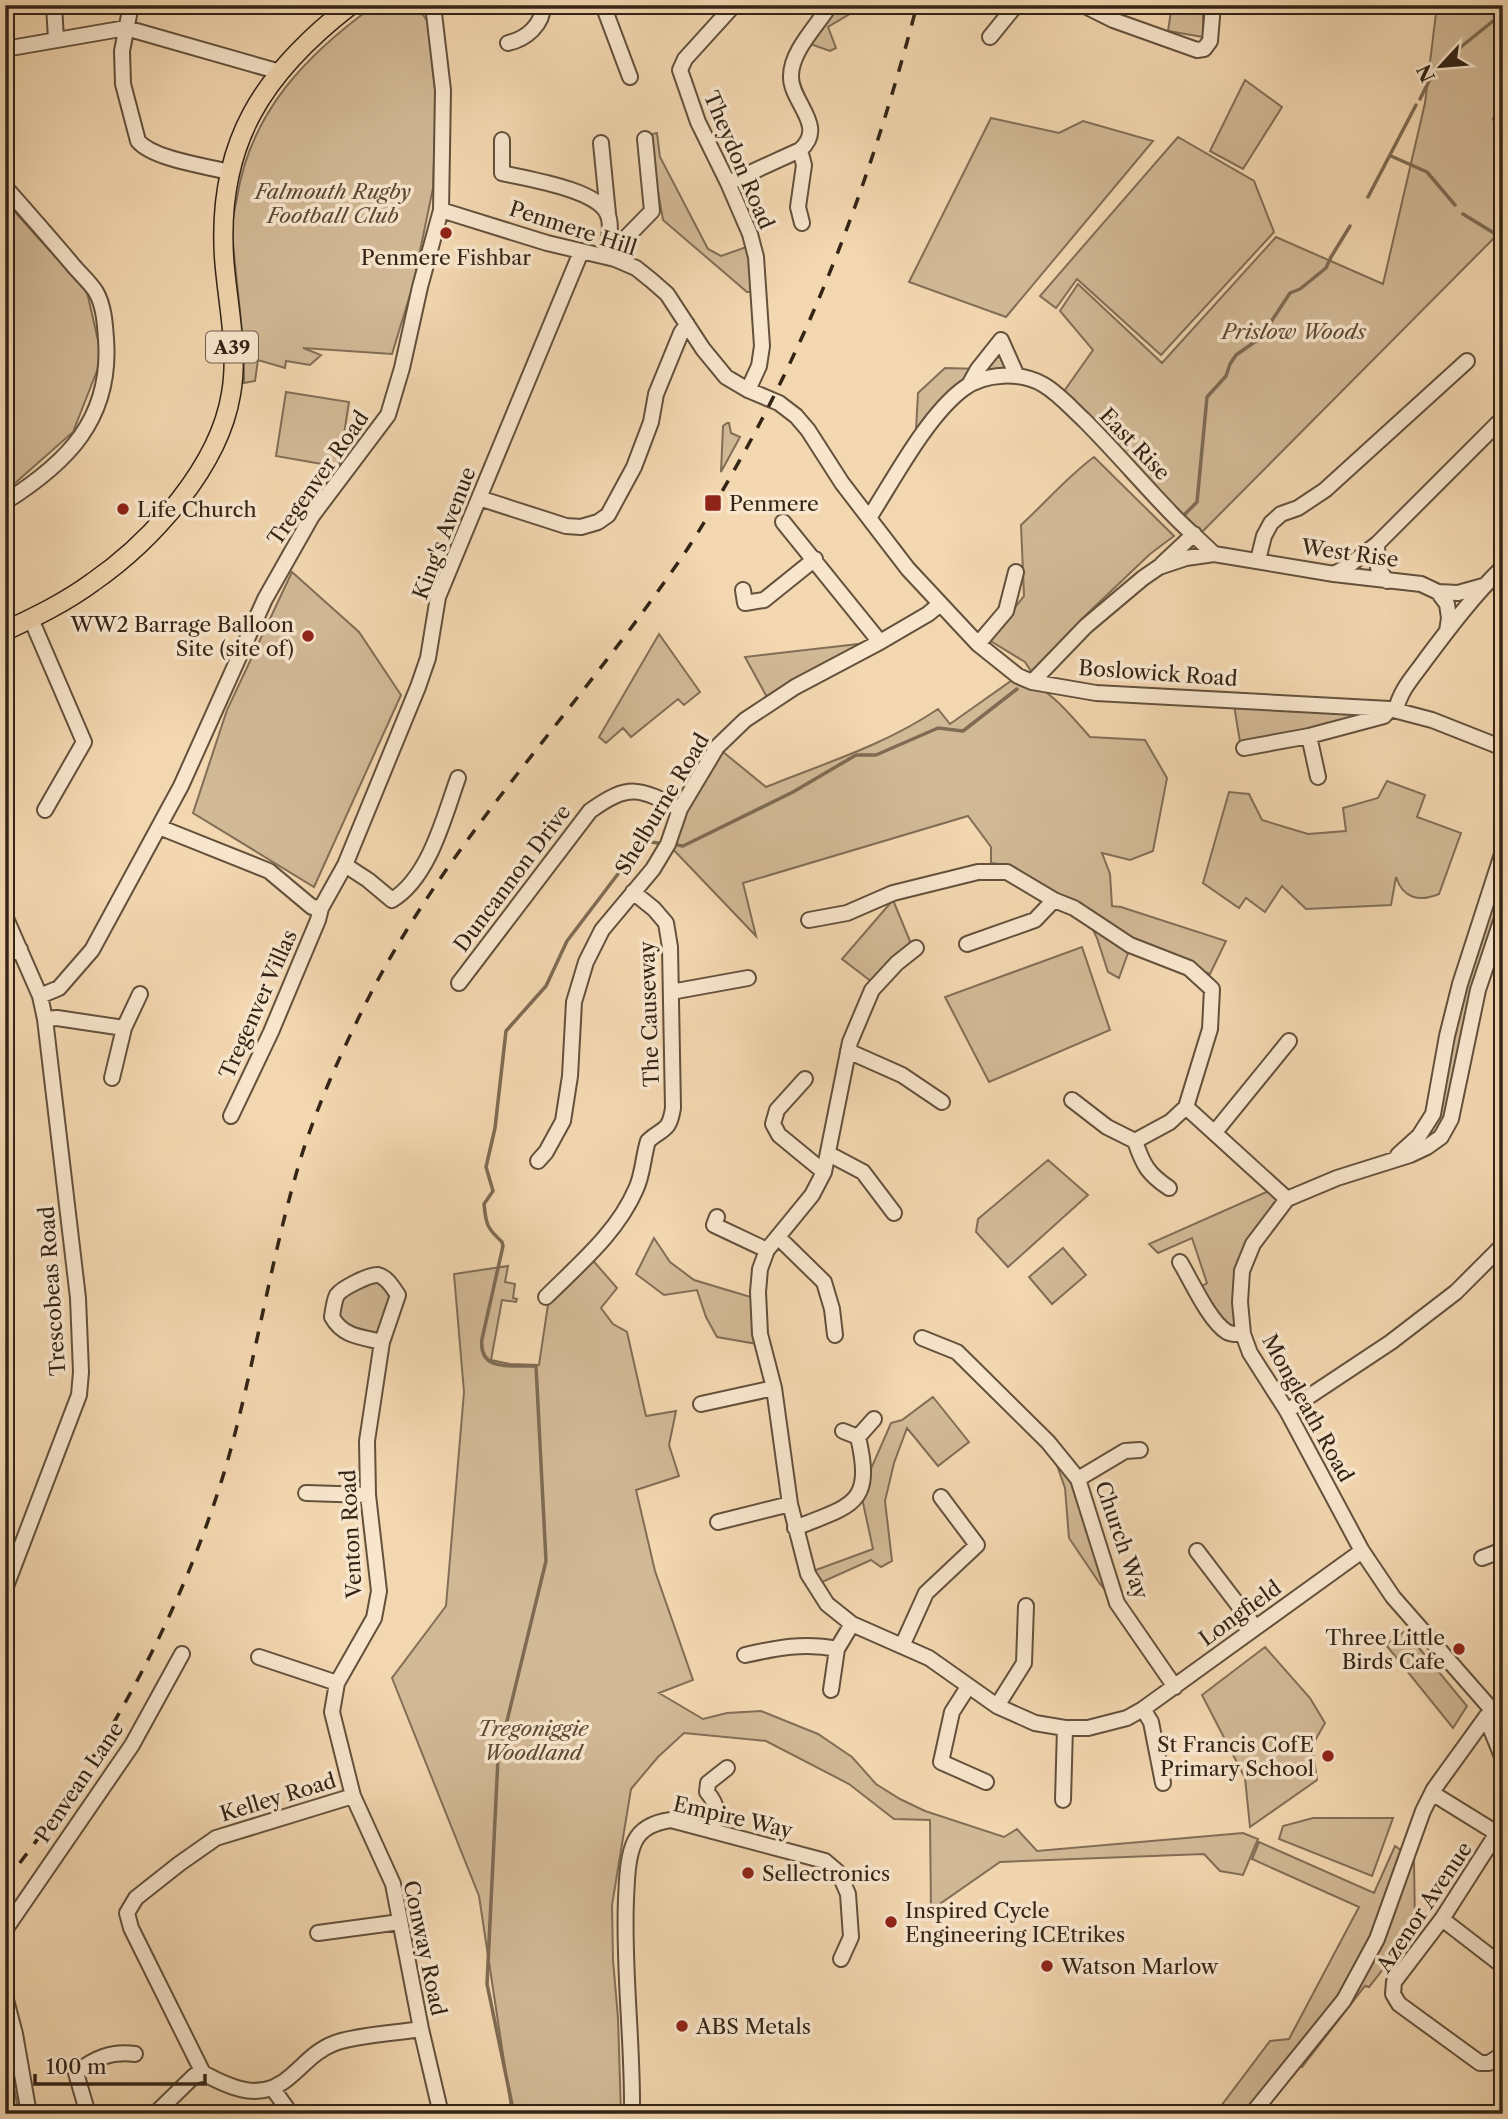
<svg xmlns="http://www.w3.org/2000/svg" width="1508" height="2119" font-family="'Libre Caslon Text',serif">
	<style>
		.green { fill: #d2b996; stroke: #826e56; stroke-width: 2 }
		.lines { fill: none; stroke-linecap: round; stroke-linejoin: round }
		.stream { stroke: #7f6b53; stroke-width: 3.5 }
		.minor-casing { stroke: #63513c; stroke-width: 18 }
		.major-casing { stroke: #332416; stroke-width: 21 }
		.minor { stroke: #f7e5cc; stroke-width: 14 }
		.major { stroke: #f3d7b0; stroke-width: 18 }
		.rail { stroke: #332416; stroke-width: 3.5; stroke-dasharray: 12 12; stroke-linecap: butt }
		.poi-dot { fill: #8f2418; stroke: #f7e5cc; stroke-width: 2.5 }
		.labels { text-anchor: middle; dominant-baseline: central; stroke-width: 7; stroke-linejoin: round; paint-order: stroke }
		.shield { fill: #f7e5cc; stroke: #6e5e4d; stroke-width: 2 }
		.shield-label { font-size: 19px; font-weight: bold; fill: #332416 }
		.street-label { font-size: 21px; fill: #332416; stroke: #f7e5cc }
		.park-label { font-size: 21px; font-style: italic; fill: #5b4936; stroke: #f7e5cc }
		.poi-label { font-size: 21px; fill: #332416; stroke: #f7e5cc; text-anchor: start }
	</style>
	<rect width="100%" height="100%" fill="#f3d7b0"/>
	<filter id="stains"><feTurbulence type="fractalNoise" baseFrequency=".00286" numOctaves="4"/><feColorMatrix values="0 0 0 0 .2 0 0 0 0 .09 0 0 0 0 .02 0 0 0 .5 -.17"/></filter>
	<radialGradient id="worn" r=".72"><stop offset=".6" stop-color="#630" stop-opacity="0"/><stop offset="1" stop-color="#630" stop-opacity=".3"/></radialGradient>
	<!-- green -->
	<path class="green" d="M375,5h41l12,17 8,78 -3,88 -20,97 -21,69 -89,-6 18,7 -11,10 -24,-4 -1,7 -27,-8 -3,21 -11,2c1,-52 -9,-102 -12,-154 0,-10 3,-21 5,-31 13,-86 70,-144 138,-193z
		M836,5h24l-2,4 -30,18 8,21 -6,3 -17,-6 -1,-2z
		M1172,5h31v32l-35,-6z
		M1437,5h66v90l-10,24 10,24v86l-305,307 -138,-139 33,-47 -33,-39 18,-27 84,79 114,-126 107,47 42,-181z
		M1245,80l37,27 -39,62 -33,-18z
		M991,118l68,15 24,-12 70,20 -147,176 -97,-35z
		M657,133l3,24 48,92 13,7 28,-10 6,46h-8l-84,-72 -15,-85z
		M1178,137l76,44 20,51 -113,123 -84,-76 -21,29 -16,-12z
		M5,201l82,91 15,66 -29,74 -68,60z
		M1001,345l11,26c-11,1 -23,1 -34,3 -26,6 -46,37 -62,56l2,-37 27,-25 36,1z
		M286,392l63,10 -10,65 -63,-11z
		M727,423h2l2,10 9,4 -19,35 2,-46z
		M1094,457l80,79 -24,18 -64,61 -51,62 -10,-15 -36,-22 35,-44 -3,-71c25,-23 46,-48 73,-68z
		M292,572l67,60 42,63 -87,192 -121,-74 34,-103z
		M659,634l41,58 -16,13 -6,-6 -47,38 -8,-9 -17,15 -7,-6z
		M867,643l-99,56 -23,-42z
		M1018,676c32,13 50,36 72,61l55,3 22,38 -14,73 -23,9 -28,-7 8,21 2,32 9,1 105,34 -16,33 -78,-32 -13,36 -11,-6 -11,-34 -15,-31 -76,-42 -15,-2v-16l-23,-31 -225,67 13,53 -88,-92 49,-97 49,40c59,-24 119,-42 172,-78l12,15z
		M1234,705l148,6 -67,18 -75,13z
		M1387,781l38,14 -8,22 44,16 -22,61c-19,8 -36,5 -43,-17l-5,28 -85,4 -24,-23 -17,26 -19,-14 -7,10 -36,-25 26,-91 20,2 13,26 46,14 38,-3 -3,-23 35,-10z
		M1503,861v40l-56,217 -9,15 -24,15 23,-33 13,-77z
		M893,900l19,46 -40,36 -30,-23z
		M1082,947l28,83 -121,52 -44,-85z
		M1048,1160l40,35 -80,72 -32,-35 2,-13z
		M1271,1190l10,9 -37,50 -10,34 5,44h-13l-24,-41 5,-3 -15,-45 -34,15 -9,-9z
		M654,1238l16,24 24,18 60,18 3,46 -40,-7 -11,-20 -9,-27 -33,5 -28,-21z
		M1063,1248l23,27 -34,29 -23,-27z
		M589,1256l28,32 -16,20 12,16 14,8 19,84 30,-5 -7,34 10,31 -43,14 19,81 38,109 -34,13 44,26 24,-6 34,-2 57,23 34,23 24,27 24,15 25,12 79,26 13,-8 20,22 206,-18 15,6 -15,36 -23,-4 -16,-17 -204,8 -69,48 -1,-90 -36,-1 -45,-35 -83,-43 -82,-8 -26,24 -27,32 -19,116 1,55 5,58 3,96h-109l-33,-218 -87,-218 54,-72 18,-214 -10,-118 54,-8 -3,16 10,2 -2,14 4,1 -1,3 -14,-2 -11,60 19,4 29,1 10,-67z
		M379,1280l15,15 -15,40 -32,-6 -10,-13c8,-31 14,-26 42,-36z
		M933,1397l36,45 -31,24 -31,-38 -13,35 -9,38 7,60 -11,6 -10,-7 -51,23 -7,-12 60,-22 -11,-51 8,-27 21,-48 11,-3z
		M1054,1457l23,28 31,108 -8,-9 -31,-46 -4,-50z
		M1405,1631l62,75 -14,22 -67,-83z
		M1265,1647l45,51 15,25 -13,23 5,34 -67,47 -5,-49 -43,-83z
		M1313,1818h80l-21,58 -93,-37 4,-13z
		M1259,1842l115,51 21,-47 19,13 1,69 -46,59 -4,-1 -63,81 -13,-6 -44,53h-30l55,-73 19,-2 70,-132 -107,-48z
		M13,2082l6,32h-14v-29z"/>
	<g class="lines">
		<!-- stream -->
		<path class="stream" d="M1420,99l16,-32 67,-54
			M1391,156l36,16 28,33
			M1368,197l48,-92
			M1463,214l39,24
			M1185,514l12,-12 10,-105 19,-21 4,-12 6,-9 20,-14 11,-13 23,-35 10,-4 26,-21 5,-11 19,-31
			M677,845l6,1 110,-54 63,-37h20l62,-27 25,3 54,-42
			M514,2114l-27,-130 11,-226 48,-197 -10,-195c-23,-1 -58,7 -54,-27l21,-93 -1,-4c-15,-14 -16,-17 -18,-38l9,-13 -7,-24 9,-39 11,-97 40,-45 21,-45 76,-100 15,2"/>
		<!-- minor casing -->
		<g class="minor-casing">
			<path id="minor" d="M54,5l2,34
				M131,5l-9,46 1,33 15,57c15,18 68,25 91,31
				M603,5l27,72
				M734,5l-49,54 -5,11 18,52 30,61 22,51 6,23 6,89 -3,20 -11,24
				M1083,5l30,15 84,30 7,-1 6,-8 3,-36
				M990,37l26,-32
				M508,43c18,-4 35,-18 35,-38
				M5,49l121,-21 154,44
				M502,140v33c25,6 93,16 105,40 6,12 1,30 -1,43
				M601,143l7,71
				M728,183l72,-33
				M5,187c23,26 45,51 67,77 7,9 18,18 24,28 8,14 9,32 10,47 6,80 -39,124 -101,163
				M441,210l106,33 68,16 21,9 15,12 16,14 36,55 23,28 22,13 31,13 17,13 12,14 34,53 66,86 70,75 40,32 14,6 64,11 294,16 42,11 71,28
				M802,223l-4,-16 6,-42 -4,-15c28,-24 -10,-48 -9,-74 0,-25 26,-50 39,-71
				M615,259v-10l37,-38 -7,-72
				M969,385l9,-16 23,-29 16,36
				M479,498l87,28 15,1 17,-5 10,-7 26,-48 17,-45 5,-28 25,-61 6,-9
				M869,518c25,-39 58,-102 94,-129 21,-16 58,-18 81,-4 15,9 27,23 40,35 30,30 58,63 87,93 14,15 29,27 43,41
				M783,522l97,120
				M1377,544l1,24 9,13
				M1258,560l6,-24 7,-13 10,-9 17,-6 27,-18 142,-129
				M1162,564l32,-30
				M1334,574l14,-8 29,-22 126,-126
				M743,590l2,13 19,-3 51,-41
				M1438,592l20,1 25,-7
				M31,619l53,123 -39,68
				M978,644l28,-33 10,-39
				M1032,682l54,-56 57,-48 16,-11 27,-9 28,-4 120,20 87,10 17,8 9,12 2,14 -2,13
				M1396,710c4,-20 18,-34 30,-51 24,-32 48,-64 77,-92
				M1309,736l9,41
				M1244,748l65,-12 75,-20 6,-7
				M159,827l110,44 43,36 9,1
				M345,865l23,15 24,20c37,-22 52,-83 66,-122
				M5,916l35,80 5,23 33,279 3,74 -2,23 -74,194
				M809,920l38,-7 46,-20 85,-21h29l47,28 20,8 56,37 59,23 23,21 -2,40 -24,78
				M967,944l68,-24 19,-20
				M916,948l-19,15 -25,27 -22,52 -26,130 -12,23 -45,55 -7,19 -2,23 2,42 14,54 16,116 18,70 19,30 25,20 77,34 68,48 38,17 30,5h23l39,-10 16,-9 219,-158
				M5,956l15,-7
				M459,983l131,-172c39,-28 49,-23 90,-2
				M671,992l77,-14
				M40,996l19,-8 33,-38 89,-164 84,-187 47,-83 76,-101 14,-47 18,-81 21,-77 2,-120 -10,-85
				M45,1019l12,-1 67,10 16,-34
				M848,1051l54,24 40,27
				M112,1078l12,-50
				M805,1079l-28,31 -4,14 6,11 45,37
				M1072,1100l35,27 28,14c8,24 13,33 34,47
				M231,1116l40,-84 47,-112 3,-12 24,-43 73,-178 10,-29 10,-61 143,-345
				M1215,1132l74,-91
				M1135,1141l35,-19 16,-15 101,92
				M829,1154l34,18 31,41
				M1398,1155l21,-19 14,-22 14,-78 13,-52 43,-133
				M538,1161l8,-9 17,-31 7,-45 4,-74 12,-40 16,-32 51,-61 15,-25 12,-35 37,-62 28,-27 50,-33 85,-45 48,-28 12,-10
				M717,1217l-3,8 53,25
				M778,1237l46,45 8,27 3,26
				M1180,1262c11,18 29,59 47,70 5,3 10,2 16,2
				M546,1297c33,-33 71,-64 90,-108 7,-15 7,-32 12,-48 15,-14 21,-8 25,-33l-3,-161 -4,-24 -12,-14 -21,-17
				M922,1338l35,14 91,90 30,37 39,124 58,84
				M382,1342l16,-47c-5,-7 -11,-18 -20,-20 -8,-1 -36,13 -41,20 -3,6 -4,15 -5,22 11,20 30,20 50,25l-15,99 1,54 11,96 -5,27 -37,65 -5,29 21,84 40,88 28,145 20,85
				M701,1404l73,-16
				M1287,1411l104,-69 65,-50 47,-47
				M858,1437l16,-18
				M1078,1479l47,-28 15,-1
				M306,1493l62,2
				M718,1522l72,-18
				M795,1528c57,-23 79,-23 63,-91l-15,-6
				M5,1547l14,5
				M1197,1551l58,76
				M1482,1558l21,-8
				M902,1646l24,-53 51,-48 -36,-48
				M745,1655c31,-7 60,-13 92,-6
				M259,1657l78,26
				M968,1687l-16,25 -11,50 45,20
				M831,1690l6,-41 15,-25
				M997,1706l27,-43 2,-57
				M1143,1709l8,13 12,61
				M1493,1711l-100,-114 -31,-46 -75,-140 -37,-58 -7,-19 -3,-32 2,-31 11,-27 34,-45 50,-21 73,-23 17,-8 14,-10 10,-18 27,-129 25,-75
				M1486,1717l17,42
				M1432,1793l71,44
				M1063,1800l2,-72
				M712,1831c6,-17 7,-25 -5,-39l1,-9 19,-15
				M1497,1833l-55,86 -48,63 -1,12 6,10 81,59h9l14,-9
				M1442,1919l57,44 4,-2
				M5,1930l127,-185 50,-91
				M318,1933l82,-11
				M5,1996l10,38 14,80
				M203,2073l-72,-145 -4,-15 9,-15 43,-34 37,-26 137,-42
				M203,2073c31,17 60,29 89,2 14,-12 24,-25 43,-32 21,-8 62,-10 86,-14
				M273,2089l18,25
				M88,2114l-12,-41c18,-15 35,-22 59,-19
				M155,2114l39,-38 9,-3
				M632,2114c1,-72 -9,-144 -6,-215 1,-18 1,-42 9,-58 7,-14 21,-19 36,-21l154,41 14,12 9,21 3,43 -10,22
				M1252,2114l92,-114 33,-61 46,-128 11,-22 52,-72 17,-14"/>
		</g>
		<!-- major casing -->
		<g class="major-casing">
			<path id="major" d="M5,631c30,-14 61,-29 88,-49 59,-41 126,-115 138,-188 8,-45 -4,-92 -7,-137 -7,-114 39,-184 127,-252"/>
		</g>
		<!-- minor -->
		<use href="#minor" class="minor"/>
		<!-- major -->
		<use href="#major" class="major"/>
		<!-- rail -->
		<path class="rail" d="M5,1882c98,-124 177,-267 222,-419 28,-99 43,-201 72,-299 15,-50 37,-100 60,-147 80,-167 212,-299 316,-450 25,-35 45,-72 66,-109 81,-145 134,-293 176,-453"/>
	</g>
	<!-- markers -->
	<g class="poi-dot">
		<circle cx="446" cy="233" r="7"/>
		<rect x="704" y="494" width="18" height="18" rx="3.5"/>
		<circle cx="123" cy="509" r="7"/>
		<circle cx="308" cy="636" r="7"/>
		<circle cx="1459" cy="1649" r="7"/>
		<circle cx="1328" cy="1756" r="7"/>
		<circle cx="748" cy="1873" r="7"/>
		<circle cx="891" cy="1922" r="7"/>
		<circle cx="1047" cy="1966" r="7"/>
		<circle cx="682" cy="2026" r="7"/>
	</g>
	<g class="labels">
		<!-- shield labels -->
		<rect class="shield" x="206" y="331.5" width="52" height="31" rx="5"/>
		<g class="shield-label">
			<text x="232" y="347">A39</text>
		</g>
		<!-- street labels -->
		<g class="street-label">
			<text transform="translate(739 160) rotate(67)">Theydon Road</text>
			<text transform="translate(573 228) rotate(18)">Penmere Hill</text>
			<text transform="translate(1135 444) rotate(46)">East Rise</text>
			<text transform="translate(318 478) rotate(-55)">Tregenver Road</text>
			<text transform="translate(444 533) rotate(-69)">King's Avenue</text>
			<text transform="translate(1350 553) rotate(8)">West Rise</text>
			<text transform="translate(1158 673) rotate(4)">Boslowick Road</text>
			<text transform="translate(662 804) rotate(-59)">Shelburne Road</text>
			<text transform="translate(512 878) rotate(-53)">Duncannon Drive</text>
			<text transform="translate(258 1004) rotate(-66)">Tregenver Villas</text>
			<text transform="translate(649 1014) rotate(-92)">The Causeway</text>
			<text transform="translate(52 1291) rotate(-94)">Trescobeas Road</text>
			<text transform="translate(1308 1408) rotate(61)">Mongleath Road</text>
			<text transform="translate(351 1534) rotate(-93)">Venton Road</text>
			<text transform="translate(1122 1540) rotate(71)">Church Way</text>
			<text transform="translate(1240 1613) rotate(-36)">Longfield</text>
			<text transform="translate(79 1782) rotate(-56)">Penvean Lane</text>
			<text transform="translate(278 1797) rotate(-17)">Kelley Road</text>
			<text transform="translate(733 1817) rotate(13)">Empire Way</text>
			<text transform="translate(1424 1907) rotate(-56)">Azenor Avenue</text>
			<text transform="translate(425 1948) rotate(78)">Conway Road</text>
		</g>
		<!-- park labels -->
		<g class="park-label">
			<text x="333" y="191">Falmouth Rugby<tspan x="333" dy="24">Football Club</tspan></text>
			<text x="1294" y="331">Prislow Woods</text>
			<text x="533" y="1728">Tregoniggie<tspan x="533" dy="24">Woodland</tspan></text>
		</g>
		<!-- poi labels -->
		<g class="poi-label">
			<text x="446" y="257" text-anchor="middle">Penmere Fishbar</text>
			<text x="729" y="503">Penmere</text>
			<text x="137" y="509">Life Church</text>
			<text x="294" y="624" text-anchor="end">WW2 Barrage Balloon<tspan x="294" dy="24">Site (site of)</tspan></text>
			<text x="1445" y="1637" text-anchor="end">Three Little<tspan x="1445" dy="24">Birds Cafe</tspan></text>
			<text x="1314" y="1744" text-anchor="end">St Francis CofE<tspan x="1314" dy="24">Primary School</tspan></text>
			<text x="762" y="1873">Sellectronics</text>
			<text x="905" y="1910">Inspired Cycle<tspan x="905" dy="24">Engineering ICEtrikes</tspan></text>
			<text x="1061" y="1966">Watson Marlow</text>
			<text x="696" y="2026">ABS Metals</text>
		</g>
	</g>
	<!-- margin -->
	<rect width="1508" height="2119" fill="none" stroke="#f3d7b0" stroke-width="28"/>
	<rect x="7" y="7" width="1494" height="2105" fill="none" stroke="#332416" stroke-width="3.5"/>
	<rect x="14" y="14" width="1480" height="2091" fill="none" stroke="#332416" stroke-width="2"/>
	<!-- north arrow -->
	<g transform="translate(1441 66) rotate(244)" stroke="#f7e5cc" stroke-width="5" paint-order="stroke">
	<path d="M0-5L12 26L0 18L-12 26Z" fill="#332416"/>
	<text y="-10" font-size="19" font-weight="bold" text-anchor="middle" fill="#332416">N</text>
	</g>
	<!-- scale -->
	<path d="M35 2074v10h170v-10" fill="none" stroke="#332416" stroke-width="3.5"/>
	<text x="46" y="2074" font-size="21" fill="#332416" stroke="#f7e5cc" stroke-width="5" paint-order="stroke">100 m</text>
	<rect width="100%" height="100%" filter="url(#stains)"/>
	<rect width="100%" height="100%" fill="url(#worn)"/>
</svg>
